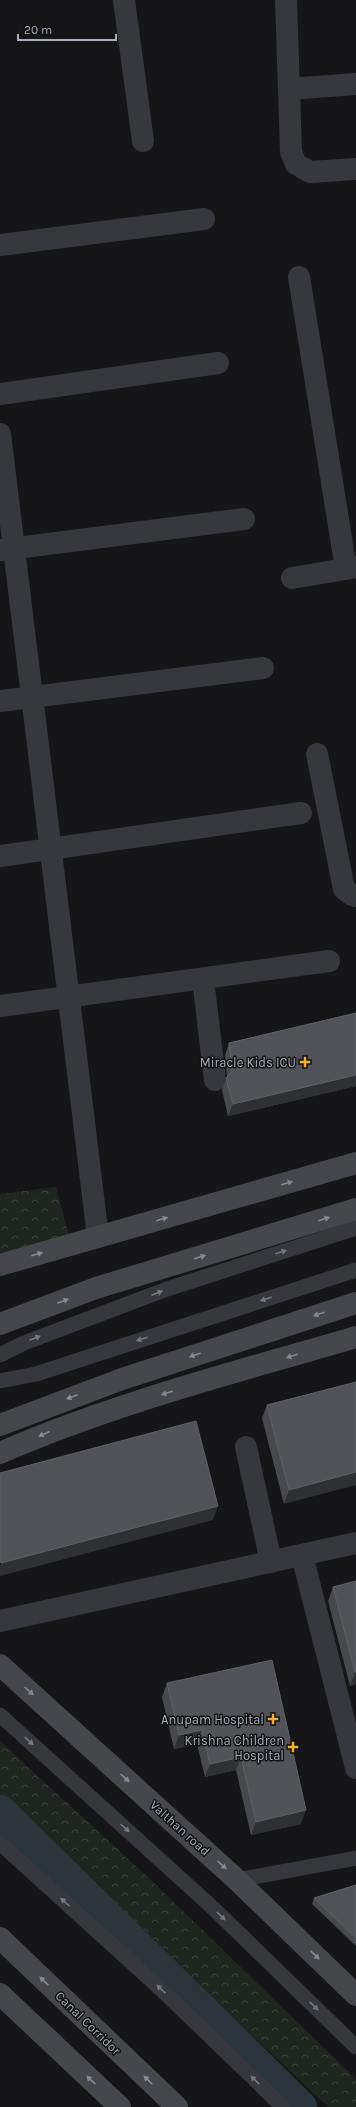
<svg xmlns="http://www.w3.org/2000/svg" width="356" height="2107" font-family="Karla,sans-serif">
	<style>
		.forest { fill: url(#forest-crowns) }
		.lines { fill: none; stroke-linecap: round; stroke-linejoin: round }
		.canal { stroke: #2c353c; stroke-width: 34 }
		.lane { stroke: #37383d; stroke-width: 15 }
		.street { stroke: #37383d; stroke-width: 22 }
		.secondary { stroke: #45474d; stroke-width: 22 }
		.wall { fill: #47494d }
		.shaded-wall { fill: #2f3033 }
		.building { fill: #525359; stroke: #5f6168 }
		.oneway { fill: #858993 }
		.oneway2 { fill: #757881 }
		.poi-dot { fill: #f2b134; stroke: #111113; stroke-width: 1.5 }
		.labels { text-anchor: middle; dominant-baseline: central; stroke-width: 3; stroke-linejoin: round; paint-order: stroke }
		.poi-label { font-size: 13px; fill: #a8adb8; stroke: #111113; text-anchor: end }
		.street-label { font-size: 13px; fill: #a8adb8; stroke: #111113 }
	</style>
	<defs>
		<pattern id="forest-crowns" width="20" height="18" patternUnits="userSpaceOnUse"><rect width="20" height="18" fill="#1e261f"/><path d="M2 6a3 3 0 1 1 6 0M12 15a3 3 0 1 1 6 0" fill="none" stroke="#3c433d"/></pattern>
	</defs>
	<rect width="100%" height="100%" fill="#161618"/>
	<!-- forest -->
	<path class="forest" d="M56,1187l13,49 -69,18v-60z
		M0,1741l153,141 203,197v28h-28l-328,-308z"/>
	<g class="lines">
		<!-- canal -->
		<path class="canal" d="M0,1812l300,295"/>
		<!-- lane -->
		<path class="lane" d="M0,1355l24,-12 143,-54 189,-61
			M0,1381l36,-7 320,-104
			M0,1715l212,192 144,140
			M0,1843l164,149 119,115
			M237,1880l119,-22"/>
		<!-- street -->
		<path class="street" d="M124,0l19,141
			M286,0l5,152 5,12 14,8 46,-3
			M289,89l67,-5
			M0,245l204,-26
			M299,277l47,292
			M0,394l218,-31
			M0,434l98,803
			M0,550l244,-31
			M292,578l64,-11
			M0,701l263,-33
			M317,754l27,135 8,6 4,1
			M0,856l301,-43
			M203,979l12,101
			M0,1006l329,-45
			M246,1447l25,115
			M302,1555l54,213
			M0,1621l356,-78"/>
		<!-- secondary -->
		<path class="secondary" d="M0,1265l356,-102
			M0,1324l96,-36 260,-79
			M0,1425l122,-46 234,-76
			M0,1453c114,-50 237,-81 356,-116
			M0,1665l237,215 119,115
			M0,1938l177,169
			M0,1994l120,113"/>
	</g>
	<!-- wall -->
	<path class="wall" d="M356,1013v73l-128,30 -6,-26 5,-13 -2,-22 4,-12z
		M356,1382l-72,122 -22,-86 5,-13z
		M356,1581v103l-6,2 -22,-85 5,-14z
		M272,1660l29,164 -50,11 -15,-65 -31,7 -8,-33 -23,5 -12,-52 5,-14z
		M356,1885v61l-44,-42 2,-6z"/>
	<!-- shaded-wall -->
	<path class="shaded-wall" d="M356,1075v11l-128,30 5,-12z
		M356,1472v13l-72,19 5,-14z
		M218,1506l-5,14 -213,56v-10l1,-3z
		M355,1672h1v12l-6,2z
		M202,1730l-5,14 -23,5 5,-14z
		M241,1757l-5,13 -31,7 5,-13z
		M306,1810l-5,14 -50,11 5,-13z"/>
	<!-- building -->
	<path class="building" d="M356,1013v62l-123,29 -7,-26 5,-5 1,-6 -3,-24z
		M356,1382v90l-67,18 -22,-85z
		M196,1421l22,85 -217,57 -1,-3v-87z
		M356,1581v91h-1l-22,-85z
		M272,1660l34,150 -50,12 -15,-65 -31,7 -8,-34 -23,5 -12,-52z
		M356,1885v53l-42,-40z"/>
	<!-- one-way arrows -->
	<defs><path id="oneway-solid" d="M-6-.8H1V-3.2L6.5 0L1 3.2V.8H-6Z"/></defs>
	<g class="oneway">
		<use href="#oneway-solid" transform="translate(287 1183) rotate(-16)"/>
		<use href="#oneway-solid" transform="translate(162 1219) rotate(-16)"/>
		<use href="#oneway-solid" transform="translate(324 1219) rotate(-17)"/>
		<use href="#oneway-solid" transform="translate(37 1254) rotate(-16)"/>
		<use href="#oneway-solid" transform="translate(200 1257) rotate(-17)"/>
		<use href="#oneway-solid" transform="translate(63 1301) rotate(-21)"/>
		<use href="#oneway-solid" transform="translate(319 1314) rotate(162)"/>
		<use href="#oneway-solid" transform="translate(195 1355) rotate(162)"/>
		<use href="#oneway-solid" transform="translate(292 1356) rotate(163)"/>
		<use href="#oneway-solid" transform="translate(167 1393) rotate(163)"/>
		<use href="#oneway-solid" transform="translate(72 1397) rotate(159)"/>
		<use href="#oneway-solid" transform="translate(44 1434) rotate(156)"/>
		<use href="#oneway-solid" transform="translate(29 1691) rotate(42)"/>
		<use href="#oneway-solid" transform="translate(125 1778) rotate(42)"/>
		<use href="#oneway-solid" transform="translate(222 1865) rotate(42)"/>
		<use href="#oneway-solid" transform="translate(315 1955) rotate(44)"/>
		<use href="#oneway-solid" transform="translate(44 1981) rotate(-136)"/>
		<use href="#oneway-solid" transform="translate(91 2080) rotate(-137)"/>
		<use href="#oneway-solid" transform="translate(148 2080) rotate(-136)"/>
	</g>
	<g class="oneway2">
		<use href="#oneway-solid" transform="translate(281 1252) rotate(-18)"/>
		<use href="#oneway-solid" transform="translate(157 1293) rotate(-21)"/>
		<use href="#oneway-solid" transform="translate(266 1299) rotate(162)"/>
		<use href="#oneway-solid" transform="translate(35 1338) rotate(-21)"/>
		<use href="#oneway-solid" transform="translate(142 1339) rotate(162)"/>
		<use href="#oneway-solid" transform="translate(29 1741) rotate(42)"/>
		<use href="#oneway-solid" transform="translate(125 1828) rotate(42)"/>
		<use href="#oneway-solid" transform="translate(65 1902) rotate(-138)"/>
		<use href="#oneway-solid" transform="translate(221 1916) rotate(44)"/>
		<use href="#oneway-solid" transform="translate(161 1989) rotate(-137)"/>
		<use href="#oneway-solid" transform="translate(314 2006) rotate(44)"/>
		<use href="#oneway-solid" transform="translate(255 2080) rotate(-136)"/>
	</g>
	<!-- markers -->
	<g class="poi-dot">
		<path d="M303 1056h4v4h4v4h-4v4h-4v-4h-4v-4h4z"/>
		<path d="M271 1713h4v4h4v4h-4v4h-4v-4h-4v-4h4z"/>
		<path d="M291 1741h4v4h4v4h-4v4h-4v-4h-4v-4h4z"/>
	</g>
	<g class="labels">
		<!-- poi labels -->
		<g class="poi-label">
			<text x="296" y="1062">Miracle Kids ICU</text>
			<text x="264" y="1719">Anupam Hospital</text>
			<text x="284" y="1740">Krishna Children<tspan x="284" dy="15">Hospital</tspan></text>
		</g>
		<!-- street labels -->
		<g class="street-label">
			<text transform="translate(180 1828) rotate(42)">Valthan road</text>
			<text transform="translate(88 2023) rotate(44)">Canal Corridor</text>
		</g>
	</g>
	<!-- scale -->
	<path d="M18 34v6h98v-6" fill="none" stroke="#a8adb8" stroke-width="2"/>
	<text x="24" y="34" font-size="12" fill="#a8adb8" stroke="#111113" stroke-width="3" paint-order="stroke">20 m</text>
</svg>
